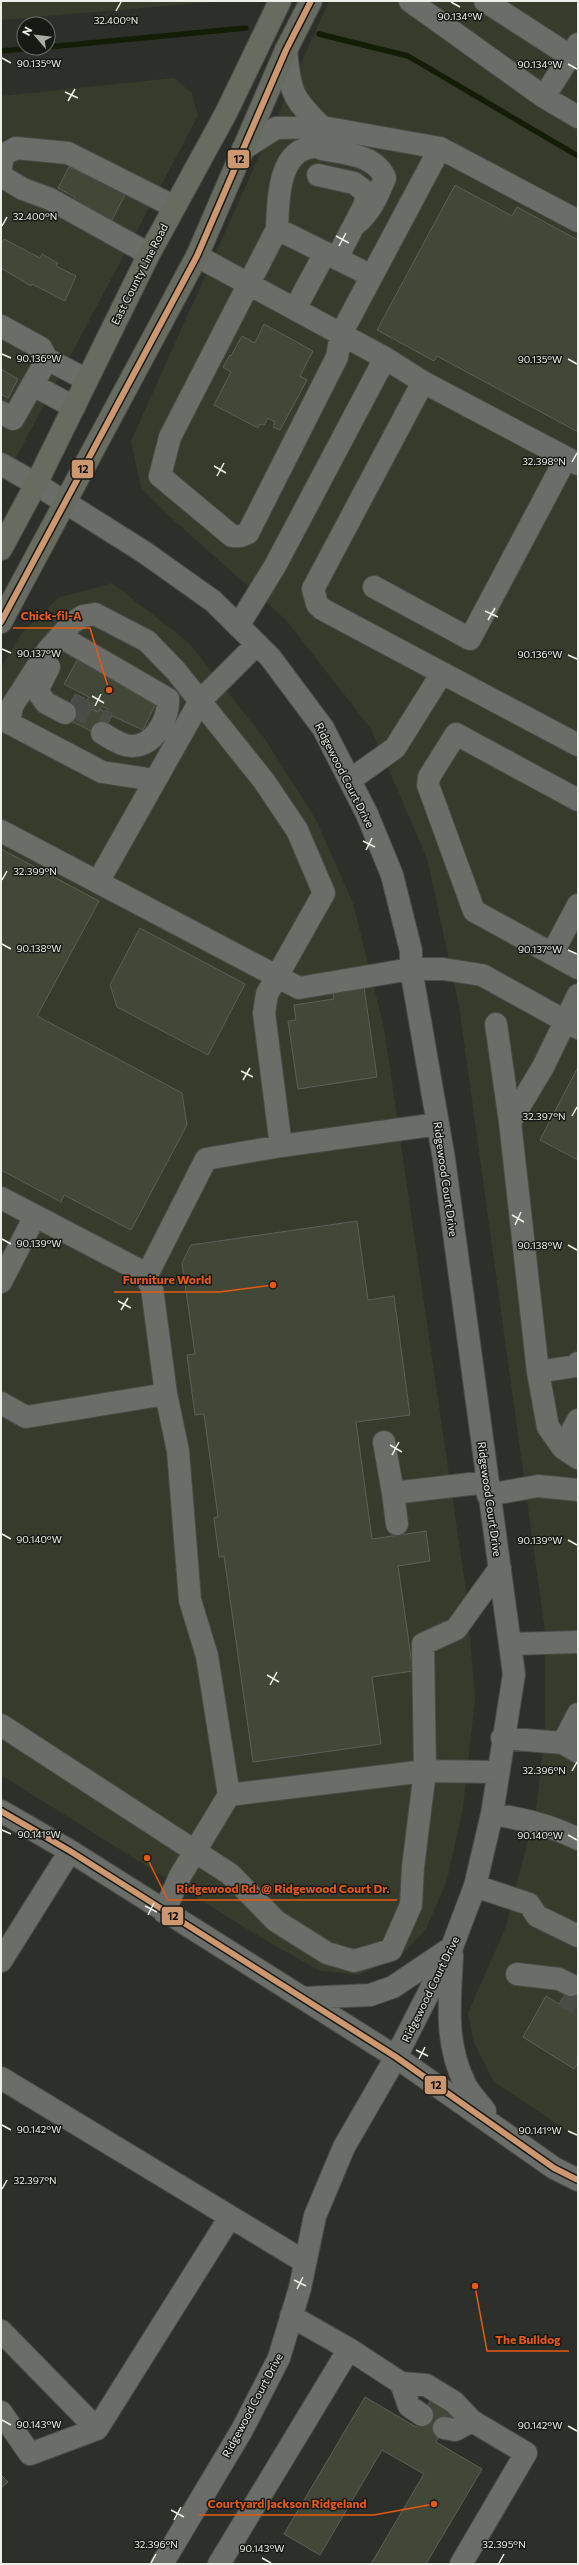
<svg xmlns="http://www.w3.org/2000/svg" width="579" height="2565" font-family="Commissioner,sans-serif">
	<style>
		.built { fill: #363b2c }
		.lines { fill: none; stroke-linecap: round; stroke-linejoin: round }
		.stream { stroke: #131c04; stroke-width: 5.5 }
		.building { fill: #424838; stroke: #5c5f5a }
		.minor-tunnel { stroke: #4a4d47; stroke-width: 22; stroke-dasharray: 22 11; stroke-linecap: butt }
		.minor-casing { stroke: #494b46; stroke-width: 24 }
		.major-casing { stroke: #494b46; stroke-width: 24 }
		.minor { stroke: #6b6d69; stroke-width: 22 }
		.major { stroke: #676b60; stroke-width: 22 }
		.bus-1-casing { stroke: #171915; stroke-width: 9 }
		.bus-1 { stroke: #cd976f; stroke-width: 6 }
		.ticks { fill: none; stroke: #edf0e9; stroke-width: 1.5 }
		.labels { text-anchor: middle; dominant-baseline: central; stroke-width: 3; stroke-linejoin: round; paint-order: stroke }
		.street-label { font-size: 11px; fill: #edf0e9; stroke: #171915 }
		.ticks-label { font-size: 10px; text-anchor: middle; fill: #edf0e9; stroke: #171915; stroke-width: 3; stroke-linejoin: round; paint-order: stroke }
		.leader { fill: none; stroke: #e8590c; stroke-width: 1.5 }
		.callout-dot { fill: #e8590c; stroke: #171915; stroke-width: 1.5 }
		.callout-label { font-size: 12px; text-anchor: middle; font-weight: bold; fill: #e8590c; stroke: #171915; stroke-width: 3; stroke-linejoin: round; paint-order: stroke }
		.line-badge { stroke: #171915; stroke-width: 1.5 }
		.pale-badge-label { font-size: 11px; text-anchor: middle; font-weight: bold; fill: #111 }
	</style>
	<rect width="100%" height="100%" fill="#2d302a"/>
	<!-- built -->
	<path class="built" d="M1,1h223l-223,19z
		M329,1h249v2137l-84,-56 -20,-39 -6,-30 37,-84 31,-119 9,-79v-100l-86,-625 -32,-148 -56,-129 -85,-109 -118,-105 -27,-27 -10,-47z
		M174,78l18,15 6,23 -197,370v-390z
		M112,583l76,59 77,97 51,81 37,83 31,125 83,570 8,101 -12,109 -16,72 -21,49 -26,28 -42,18 -38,-4 -55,-31 -264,-165v-1107l20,-34 37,-36z"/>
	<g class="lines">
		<!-- stream -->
		<path class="stream" d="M319,34l89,22 170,100
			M48,47l198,-19
			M1,51l33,-3"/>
	</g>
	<!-- building -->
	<path class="building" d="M69,167l57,26 -14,27 -39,-20 2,-3 -17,-9z
		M455,185l57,31 5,-9 61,33v192l-141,-76 -3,5 -57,-31z
		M4,239l36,19 2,-4 16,9 -2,3 20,10 -11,25 -33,-17 -1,2 -30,-18v-24z
		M264,324l49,27 -13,25 7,4 -27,50 -7,-3 2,-5 -7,-4 -4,7 -4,-1 -2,4 -44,-23 17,-33 -8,-5 7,-12 1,1 11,-20 13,7z
		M1,369l17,10 -10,19 -7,-4z
		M79,657l79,42 -15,31 -37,-17 2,-4 -6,-3 -4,6 -14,-7 5,-8 -25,-13z
		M75,694l9,4v7l14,7 2,-3 12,7 -11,20 -38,-19z
		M1,849l98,52 -62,115 145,77 5,32 -56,105 -67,-35 -3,7 -60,-32z
		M140,928l105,56 -37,71 -91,-48 -7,-22z
		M364,987l13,90 -79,12 -10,-68 8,-1 -2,-15 40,-6 -1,-8z
		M578,1067v93l-38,-20z
		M357,1221l11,79 26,-4 16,119 -54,7 16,117 54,-8 4,30 -32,5 15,105 -41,6 9,67 -128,18 -29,-206 -5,1 -5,-39 4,-1 -14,-103 -9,1 -8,-60 8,-1 -13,-91 9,-18z
		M574,1979l4,3v80l-4,7 -51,-32 23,-41 13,8z
		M365,2397l51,30 16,-29 22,13 -18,31 46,27 -56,95h-55l53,-90 -42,-24 -62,105 -36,-21z
		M1,2475l7,7 -7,6z"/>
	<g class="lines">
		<!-- minor-tunnel -->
		<path class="minor-tunnel" d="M70,704l38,19
			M564,1996l14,8"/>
		<!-- minor casing -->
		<g class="minor-casing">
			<path id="minor" d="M410,1l134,96
				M485,1l85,55 8,-12
				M570,56l-26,41 34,20
				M322,127l118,21 138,73
				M243,149l33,-21 46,-1c-30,-29 -32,-35 -36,-77
				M322,149c23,5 53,5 63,29 -8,19 -14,34 -30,47
				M1,168l2,-13 13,-7 52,5 105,53
				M318,175l36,8 12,9 -1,12 -28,54
				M1,176l22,13 27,10 99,55
				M277,229c1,-28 1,-80 37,-82
				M197,256l188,102 38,24 155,82
				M372,276l-95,-47 -107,208 -10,39 72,60h9l7,-3 89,-176 4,-23 99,-186
				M295,309l30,-56
				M1,326l40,22 6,11 40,21
				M33,385l41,22
				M1,412l12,7 34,-60
				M1,464l35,20 108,68 69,49 57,56 53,71 44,86 25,61 19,76v18l33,190 70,515 -22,140 -17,72 -23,61 -56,110 -52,90 -29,69 -15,72 -21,70 -37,72 -80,134
				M374,587l96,52 96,-181
				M238,626l37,-60 110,-208
				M68,641l100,58c1,24 -19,55 -46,45 -7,-3 -14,-7 -20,-11
				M49,667l-12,24 9,12 19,10
				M442,673l136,72
				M154,780l-52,-8 -93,-49 3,-17 36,-56 24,-27 11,-7 12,-2 52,27 29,30 88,110 33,49 27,63 -57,101 -3,19 17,133
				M350,780l45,-32 47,-75 -120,-64 -5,-5 -4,-15 110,-207
				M578,800l-122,-66 -27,43 -1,8 46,126 104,57
				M1,831l298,157 112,-19h32l39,6 96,53
				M98,882l102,-181 57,-57
				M552,954l26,-49
				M496,1024l14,98 28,250 10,55 15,21 15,10
				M510,1122l33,-55 35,-72
				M1,1198l136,71 9,8 6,11 14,106 12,57 12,149 17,56 22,139
				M146,1277l60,-118 75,-13 157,-22
				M1,1282l34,-66
				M538,1372l38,-6 2,-3
				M1,1403l25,14 140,-23
				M384,1442l9,51 94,-11
				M563,1448l15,-28
				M393,1493l4,31
				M488,1495l50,-9 40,4
				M510,1644l68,-2
				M1,1725l229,149 46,47 51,32 27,8 37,-11 20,-45 2,-38 12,-96 -2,-127 33,-15 44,-61
				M502,1738l61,5 15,9
				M563,1743l15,-29
				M1,1811l69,40 326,206 158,111 24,12
				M492,1814c31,5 58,11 86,25
				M475,1886l54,18 8,12 41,20
				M164,1912l16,-36 49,-81 196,-24 73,1
				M452,1955c-2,47 -8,86 13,129 5,10 14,19 20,27
				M1,1961l69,-110
				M517,1974l42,5 12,6
				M303,1998l67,-3 23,-8 55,-37
				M1,2078l304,184
				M291,2316l58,33 52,34 25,2 28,17 18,19 54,32 -65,111
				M1,2331l96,98
				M401,2383l8,23 13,9
				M1,2412l29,42 67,-25 133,-212
				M444,2428l11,2 17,-9
				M219,2564l130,-215"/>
		</g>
		<!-- major casing -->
		<g class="major-casing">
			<path id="major" d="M1,549l35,-65 113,-230 77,-141 54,-112
				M1,622l196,-366 89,-206 25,-49"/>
		</g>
		<!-- minor -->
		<use href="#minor" class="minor"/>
		<!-- major -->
		<use href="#major" class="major"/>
		<!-- bus-1 casing -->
		<g class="bus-1-casing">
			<path id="bus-1" d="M1,622l196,-366 89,-206 25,-49
				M1,1811l69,40 326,206 158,111 24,12"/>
		</g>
		<!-- bus-1 -->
		<use href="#bus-1" class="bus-1"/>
	</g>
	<!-- ticks -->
	<path class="ticks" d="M451,2l9,5M116,11l5,-9M2,58l9,5M568,64l9,5M65,92l13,6M68,101l7,-12M2,226l5,-9M336,236l13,7M339,246l7,-13M2,354l9,4M568,359l9,5M572,462l5,-9M214,466l12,7M217,476l7,-13M485,611l13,6M488,620l7,-12M2,649l9,4M568,655l9,4M92,696l12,7M95,706l6,-12M363,841l12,6M366,850l6,-12M2,880l5,-9M2,944l9,5M568,950l9,4M241,1071l12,6M243,1080l7,-12M572,1116l5,-9M512,1215l12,7M515,1225l6,-13M2,1239l9,5M568,1245l9,5M118,1301l13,7M121,1310l7,-12M390,1445l12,7M392,1455l7,-13M2,1534l9,5M568,1540l9,5M267,1675l12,7M270,1685l7,-13M572,1771l5,-9M2,1830l9,4M568,1835l9,5M145,1906l12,6M148,1915l6,-12M416,2050l12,6M419,2059l6,-12M2,2125l9,5M568,2131l9,4M2,2189l5,-9M294,2280l12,6M297,2289l6,-12M2,2420l9,5M568,2426l9,5M171,2510l13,7M174,2520l7,-13M262,2558l9,5M151,2563l5,-9M499,2563l5,-9"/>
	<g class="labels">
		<!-- street labels -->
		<g class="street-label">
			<text transform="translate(139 274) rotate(-63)">East County Line Road</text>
			<text transform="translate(345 775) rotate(63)">Ridgewood Court Drive</text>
			<text transform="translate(446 1179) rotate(82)">Ridgewood Court Drive</text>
			<text transform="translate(490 1499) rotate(82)">Ridgewood Court Drive</text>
			<text transform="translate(430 1989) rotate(-64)">Ridgewood Court Drive</text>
			<text transform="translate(252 2405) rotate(-62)">Ridgewood Court Drive</text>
		</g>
	</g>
	<g class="ticks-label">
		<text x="460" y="20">90.134°W</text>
		<text x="116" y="24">32.400°N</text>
		<text x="39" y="67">90.135°W</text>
		<text x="540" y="68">90.134°W</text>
		<text x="35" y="220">32.400°N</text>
		<text x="39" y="362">90.136°W</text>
		<text x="540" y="363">90.135°W</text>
		<text x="544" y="465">32.398°N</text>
		<text x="39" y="657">90.137°W</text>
		<text x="540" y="658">90.136°W</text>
		<text x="35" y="875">32.399°N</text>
		<text x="39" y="952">90.138°W</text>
		<text x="540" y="953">90.137°W</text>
		<text x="544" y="1120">32.397°N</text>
		<text x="39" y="1247">90.139°W</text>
		<text x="540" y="1249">90.138°W</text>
		<text x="39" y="1543">90.140°W</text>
		<text x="540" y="1544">90.139°W</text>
		<text x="544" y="1774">32.396°N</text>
		<text x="39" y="1838">90.141°W</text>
		<text x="540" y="1839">90.140°W</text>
		<text x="39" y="2133">90.142°W</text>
		<text x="540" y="2134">90.141°W</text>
		<text x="35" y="2184">32.397°N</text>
		<text x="39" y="2428">90.143°W</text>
		<text x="540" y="2429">90.142°W</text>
		<text x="156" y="2548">32.396°N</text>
		<text x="504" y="2548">32.395°N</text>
		<text x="262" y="2552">90.143°W</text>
	</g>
	<!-- callouts -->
	<path class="leader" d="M109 690L90 628H13M273 1285L219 1292H114M147 1858L168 1900H397M475 2286L487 2351H569M434 2504L374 2515H199"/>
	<g class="callout-dot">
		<circle cx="109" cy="690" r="4"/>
		<circle cx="273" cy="1285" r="4"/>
		<circle cx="147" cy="1858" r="4"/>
		<circle cx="475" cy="2286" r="4"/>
		<circle cx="434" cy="2504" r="4"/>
	</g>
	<g class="callout-label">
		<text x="51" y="620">Chick-fil-A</text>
		<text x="167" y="1284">Furniture World</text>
		<text x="283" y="1893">Ridgewood Rd. @ Ridgewood Court Dr.</text>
		<text x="528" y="2344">The Bulldog</text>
		<text x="287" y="2508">Courtyard Jackson Ridgeland</text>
	</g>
	<g class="line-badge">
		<rect x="227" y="149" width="23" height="20" rx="4" fill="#cd976f"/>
		<rect x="71" y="459" width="23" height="20" rx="4" fill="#cd976f"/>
		<rect x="161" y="1906" width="23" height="20" rx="4" fill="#cd976f"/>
		<rect x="424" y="2075" width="23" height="20" rx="4" fill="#cd976f"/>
	</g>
	<g class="pale-badge-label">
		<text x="239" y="163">12</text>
		<text x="83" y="473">12</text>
		<text x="173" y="1920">12</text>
		<text x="436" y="2089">12</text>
	</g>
	<!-- border -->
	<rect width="579" height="2565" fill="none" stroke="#edf0e9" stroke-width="4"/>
	<!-- north arrow -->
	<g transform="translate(36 36) rotate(298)"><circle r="19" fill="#171915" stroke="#6d6f6a"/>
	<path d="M0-3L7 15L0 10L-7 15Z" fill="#aaada6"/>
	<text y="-6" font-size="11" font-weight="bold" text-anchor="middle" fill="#edf0e9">N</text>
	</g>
</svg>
